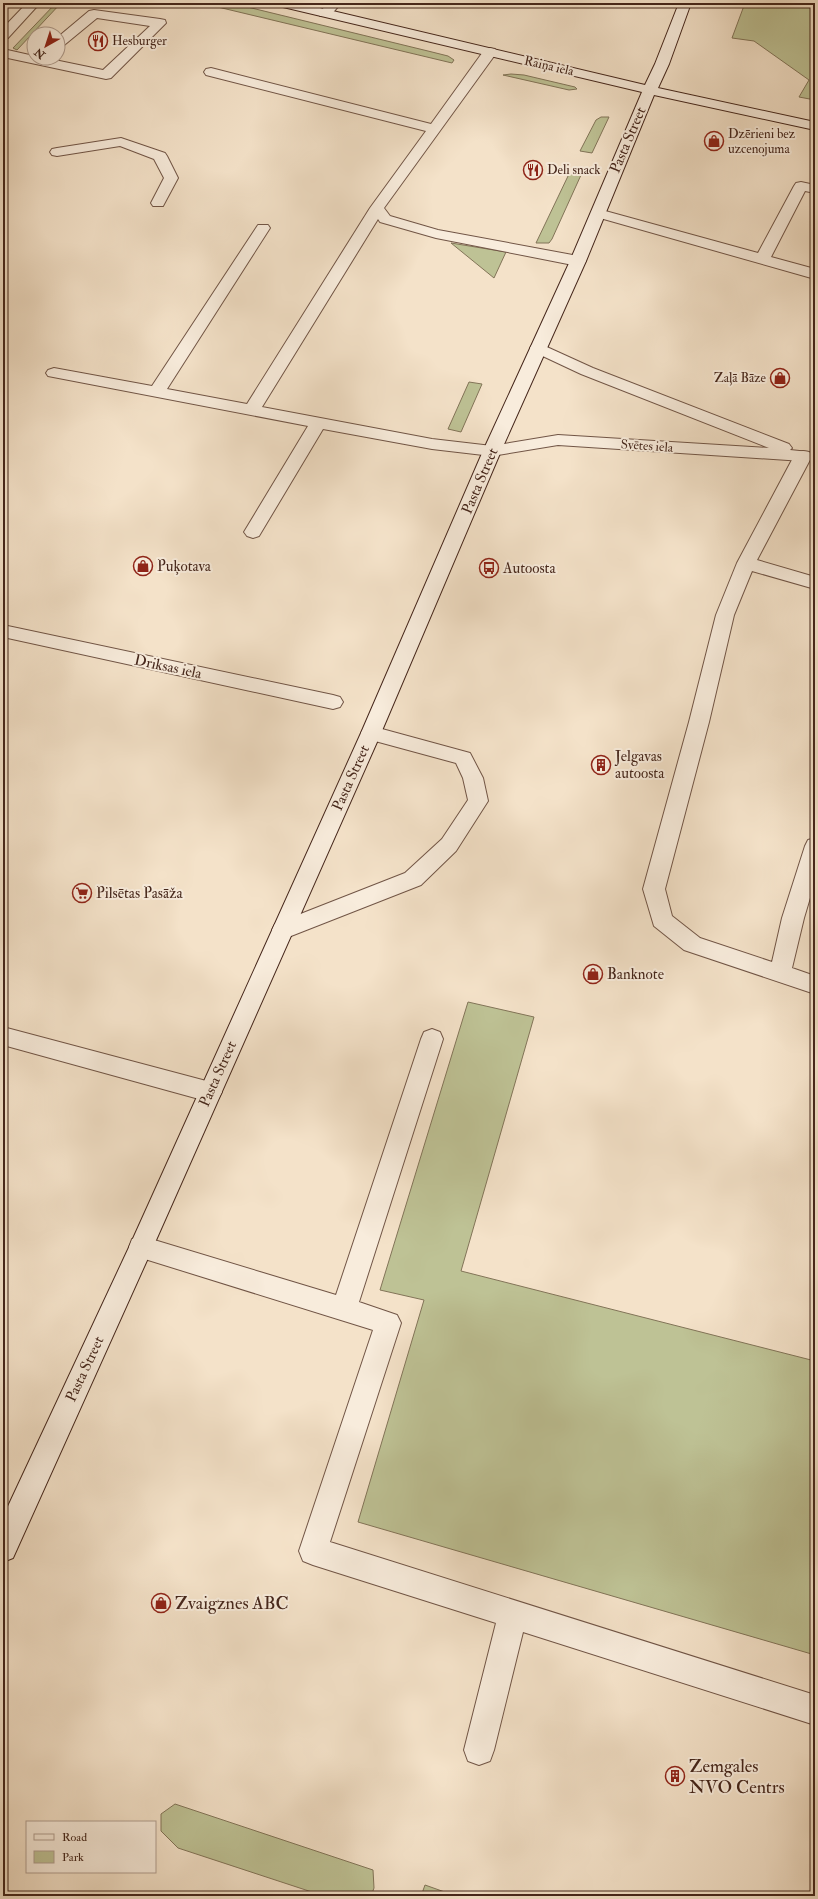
<svg xmlns="http://www.w3.org/2000/svg" width="818" height="1899" font-family="'IM FELL Double Pica',serif">
	<style>
		.green { fill: #bec295; stroke: #827458 }
		.lines { fill: none; stroke-linecap: round; stroke-linejoin: round }
		.service-casing { stroke: #715546; stroke-width: 2 }
		.pedestrian-casing { stroke: #715546; stroke-width: 2 }
		.minor-casing { stroke: #715546; stroke-width: 2 }
		.secondary-casing { stroke: #45261b; stroke-width: 2 }
		.service { fill: #f8ecdc; fill-rule: evenodd }
		.pedestrian { fill: #f8ecdc; fill-rule: evenodd }
		.minor { fill: #f8ecdc; fill-rule: evenodd }
		.secondary { fill: #f8ecdc; fill-rule: evenodd }
		.labels { text-anchor: middle; dominant-baseline: central; stroke-width: 4; stroke-linejoin: round; paint-order: stroke }
		.far-poi-label { font-size: 13px; fill: #45261b; stroke: #f8ecdc; text-anchor: start }
		.far-street-label { font-size: 13px; fill: #45261b; stroke: #f8ecdc }
		.street-label { font-size: 15px; fill: #45261b; stroke: #f8ecdc }
		.poi-label { font-size: 15px; fill: #45261b; stroke: #f8ecdc; text-anchor: start }
		.near-poi-label { font-size: 18px; fill: #45261b; stroke: #f8ecdc; text-anchor: start }
	</style>
	<rect width="100%" height="100%" fill="#f4e2c9"/>
	<filter id="stains"><feTurbulence type="fractalNoise" baseFrequency=".005" numOctaves="4"/><feColorMatrix values="0 0 0 0 .2 0 0 0 0 .09 0 0 0 0 .02 0 0 0 .5 -.17"/></filter>
	<radialGradient id="worn" r=".72"><stop offset=".6" stop-color="#630" stop-opacity="0"/><stop offset="1" stop-color="#630" stop-opacity=".3"/></radialGradient>
	<!-- green -->
	<path class="green" d="M56,3h5l-44,47 -4,-2z
		M201,3h30l201,49 16,4 6,4 -2,3z
		M745,3h70v97l-16,-3 10,-17 -55,-39 -22,-3z
		M511,74l13,1 51,12 2,2 -8,1 -66,-15z
		M601,117h8l-17,36 -12,-2 16,-31z
		M569,174l12,1 -29,64 -3,4h-13z
		M451,243l55,9 -12,26z
		M469,382l13,2 -21,48 -13,-3z
		M468,1002l66,15 -73,254 354,90v294l-457,-133 66,-222 -44,-10z
		M175,1804l198,66 1,18 -3,8h-47l-146,-48 -17,-17v-17z
		M425,1885l31,11h-35z"/>
	<g class="lines">
		<!-- service casing -->
		<g class="service-casing">
			<path id="service" d="M328,3h13l-11,13h-10l-1,-3z
				M94,10l66,9 5,1 1,3 -55,55 -5,1 -103,-22v-8l31,7v2h11l58,12 47,-44 -53,-8 -34,28 -5,1v-10l31,-26z
				M801,182l14,3v8l-10,-2 -34,66 44,12v10l-222,-63 -2,-3 2,-3 5,-1 160,44 36,-67 2,-3z
				M803,451l6,1 3,4 -55,104 58,17v12l-63,-18 -18,44 -25,107 -44,167 7,27 28,22 72,24 10,-44 23,-72 3,-6 7,-2v43l-11,37 -12,50 23,8v18l-131,-44 -30,-24 -11,-37 46,-167 27,-107 21,-52 57,-107 3,-4z
				M371,726l99,27 13,25 5,23 -32,50 -35,34 -130,51 -8,3 -8,-3 -3,-6 3,-6 130,-51 37,-34 26,-39 -5,-22 -7,-15 -92,-25 -3,-5 3,-5z
				M3,1027l207,55 8,3 4,7 -4,7 -8,3 -207,-57z
				M432,1029l8,3 3,7 -84,263 38,13 4,8 -71,219 485,153v30l-292,-93 -29,118 -4,11 -11,4 -11,-4 -4,-11 32,-127 -183,-58 -10,-4 -4,-10 74,-221 -241,-75 -3,-8 3,-8 9,-3 195,59 85,-256 3,-7z"/>
		</g>
		<!-- pedestrian casing -->
		<g class="pedestrian-casing">
			<path id="pedestrian" d="M3,625l330,70 7,2 3,5 -3,5 -7,2 -330,-72z"/>
		</g>
		<!-- minor casing -->
		<g class="minor-casing">
			<path id="minor" d="M27,3h13l-32,35 -5,1v-11z
				M490,48l5,1 2,3 -113,156 6,8 48,14 140,26 5,2 3,3 -3,3 -5,2 -142,-28 -56,-16 -2,-3 -116,188 170,32 60,7 66,-11 211,13 -188,-74 -49,-23 -2,-3 2,-3 6,-2 55,25 196,76 3,4 -2,2 19,2 3,4 -3,4 -6,1 -245,-16 -66,11 -60,-7 -109,-20 -64,107 -6,2 -6,-2 -3,-4 64,-106 -260,-50 -2,-3 2,-3 6,-2 98,18 104,-158 2,-3h10l2,3 -103,161 80,15 123,-196 56,-77 -220,-56 -2,-3 2,-3 5,-1 220,56 54,-75z
				M121,138l44,15 2,3 11,22 -15,28h-10l-2,-3 13,-25 -10,-19 -34,-13 -63,10 -5,-1 -2,-3 2,-3 5,-1z"/>
		</g>
		<!-- secondary casing -->
		<g class="secondary-casing">
			<path id="secondary" d="M277,3h22l346,82 10,-21 24,-61h12l-22,61 -11,24 157,34v8l-161,-35 -68,166 -85,190 -120,282 -228,514 -140,311 -10,4v-45l128,-274 230,-510 122,-282 87,-190 72,-169 -359,-85 -4,-1z"/>
		</g>
		<!-- service -->
		<use href="#service" class="service"/>
		<!-- pedestrian -->
		<use href="#pedestrian" class="pedestrian"/>
		<!-- minor -->
		<use href="#minor" class="minor"/>
		<!-- secondary -->
		<use href="#secondary" class="secondary"/>
	</g>
	<!-- icons -->
	<defs>
		<g id="restaurant-ring" transform="scale(1)"><circle r="9.5" fill="#f8ecdc" stroke="#8f2418" stroke-width="1.5"/><path d="M-5-6h1v4h1v-4h1v4h1v-4h1v5L-1.5 .5V6h-2V.5L-5-1ZM5-6V6H3V1.5H1.5Q1.5-4 5-6Z" fill="#8f2418"/></g>
		<g id="shop-ring" transform="scale(1)"><circle r="9.5" fill="#f8ecdc" stroke="#8f2418" stroke-width="1.5"/><path d="M-5-2.5h2.3a2.7 3.5 0 0 1 5.4 0H5L5.5 6h-11ZM-1.5-2.5h3a1.5 2.3 0 0 0-3 0Z" fill="#8f2418"/></g>
		<g id="bus-ring" transform="scale(1)"><circle r="9.5" fill="#f8ecdc" stroke="#8f2418" stroke-width="1.5"/><path d="M-5-6H5V4H4V6H2V4H-2V6H-4V4H-5ZM-3.5-4V0h7V-4ZM-3.5 1.2v1.5H-2V1.2ZM2 1.2v1.5H3.5V1.2Z" fill="#8f2418"/></g>
		<g id="building-ring" transform="scale(1)"><circle r="9.5" fill="#f8ecdc" stroke="#8f2418" stroke-width="1.5"/><path d="M-4-6H4V6H1V3H-1V6H-4ZM-2.5-4.3h1.7v1.8h-1.7ZM.8-4.3h1.7v1.8H.8ZM-2.5-1h1.7V.8h-1.7ZM.8-1h1.7V.8H.8Z" fill="#8f2418"/></g>
		<g id="supermarket-ring" transform="scale(1)"><circle r="9.5" fill="#f8ecdc" stroke="#8f2418" stroke-width="1.5"/><path d="M-6-5.5h2.5l.6 2H6L4.5 2H-2.5L-4.4-4H-6ZM-1.5 3.2a1.3 1.3 0 1 0 .1 0ZM3 3.2a1.3 1.3 0 1 0 .1 0Z" fill="#8f2418"/></g>
	</defs>
	<g fill-rule="evenodd">
		<use href="#restaurant-ring" x="98" y="41"/>
		<use href="#shop-ring" x="714" y="141"/>
		<use href="#restaurant-ring" x="533" y="170"/>
		<use href="#shop-ring" x="780" y="378"/>
		<use href="#shop-ring" x="143" y="566"/>
		<use href="#bus-ring" x="489" y="568"/>
		<use href="#building-ring" x="601" y="765"/>
		<use href="#supermarket-ring" x="82" y="893"/>
		<use href="#shop-ring" x="593" y="974"/>
		<use href="#shop-ring" x="161" y="1603"/>
		<use href="#building-ring" x="675" y="1776"/>
	</g>
	<g class="labels">
		<!-- far-poi labels -->
		<g class="far-poi-label">
			<text x="112" y="41">Hesburger</text>
			<text x="728" y="134">Dzērieni bez<tspan x="728" dy="15">uzcenojuma</tspan></text>
			<text x="547" y="170">Deli snack</text>
			<text x="766" y="378" text-anchor="end">Zaļā Bāze</text>
		</g>
		<!-- far-street labels -->
		<g class="far-street-label">
			<text transform="translate(549 66) rotate(13)">Raiņa iela</text>
			<text transform="translate(647 446) rotate(4)">Svētes iela</text>
		</g>
		<!-- street labels -->
		<g class="street-label">
			<text transform="translate(628 140) rotate(-67)">Pasta Street</text>
			<text transform="translate(480 481) rotate(-67)">Pasta Street</text>
			<text transform="translate(168 667) rotate(12)">Driksas iela</text>
			<text transform="translate(351 778) rotate(-66)">Pasta Street</text>
			<text transform="translate(218 1074) rotate(-66)">Pasta Street</text>
			<text transform="translate(85 1369) rotate(-65)">Pasta Street</text>
		</g>
		<!-- poi labels -->
		<g class="poi-label">
			<text x="157" y="566">Puķotava</text>
			<text x="503" y="568">Autoosta</text>
			<text x="615" y="756">Jelgavas<tspan x="615" dy="17">autoosta</tspan></text>
			<text x="96" y="893">Pilsētas Pasāža</text>
			<text x="607" y="974">Banknote</text>
		</g>
		<!-- near-poi labels -->
		<g class="near-poi-label">
			<text x="175" y="1603">Zvaigznes ABC</text>
			<text x="689" y="1766">Zemgales<tspan x="689" dy="21">NVO Centrs</tspan></text>
		</g>
	</g>
	<!-- margin -->
	<rect width="818" height="1899" fill="none" stroke="#f4e2c9" stroke-width="16"/>
	<rect x="4" y="4" width="810" height="1891" fill="none" stroke="#45261b" stroke-width="2"/>
	<rect x="8" y="8" width="802" height="1883" fill="none" stroke="#45261b"/>
	<!-- legend -->
	<rect x="26" y="1821" width="130" height="52" fill="#f8ecdc" stroke="#b09d8f"/>
	<rect x="34" y="1834" width="20" height="6" fill="#f8ecdc" stroke="#b09d8f"/>
	<text x="62" y="1841" font-size="12" fill="#45261b">Road</text>
	<rect x="34" y="1851" width="20" height="12" fill="#bec295" stroke="#b09d8f"/>
	<text x="62" y="1861" font-size="12" fill="#45261b">Park</text>
	<!-- north arrow -->
	<g transform="translate(46 46) rotate(219)"><circle r="19" fill="#f8ecdc" stroke="#b09d8f"/>
	<path d="M0-3L7 15L0 10L-7 15Z" fill="#8f2418"/>
	<text y="-6" font-size="11" font-weight="bold" text-anchor="middle" fill="#45261b">N</text>
	</g>
	<rect width="100%" height="100%" filter="url(#stains)"/>
	<rect width="100%" height="100%" fill="url(#worn)"/>
</svg>
